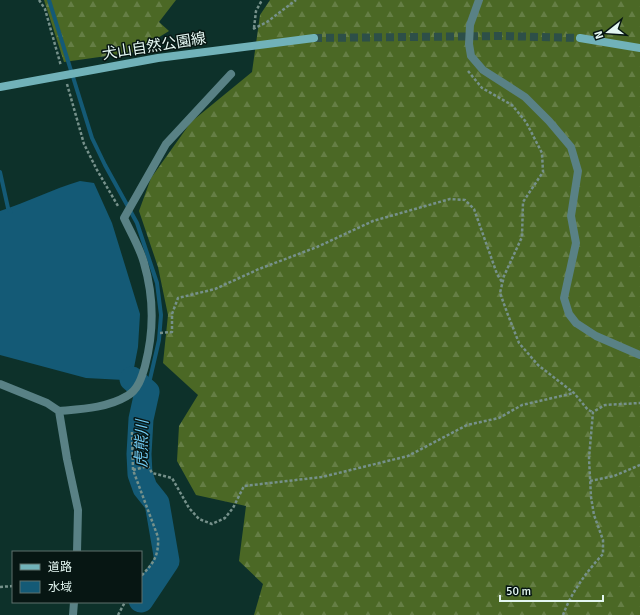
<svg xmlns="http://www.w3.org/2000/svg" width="640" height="615" font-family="Signika,'Noto Sans JP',sans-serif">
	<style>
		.forest { fill: url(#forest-firs) }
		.water { fill: #145a76 }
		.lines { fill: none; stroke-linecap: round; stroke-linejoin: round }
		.stream { stroke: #145a76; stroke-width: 4 }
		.river { stroke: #145a76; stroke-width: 25 }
		.secondary-tunnel { stroke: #2d4f48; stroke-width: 8; stroke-dasharray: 8 4; stroke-linecap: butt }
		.path { stroke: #76918b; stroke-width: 2.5; stroke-dasharray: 3 2; stroke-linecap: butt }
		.street { stroke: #598185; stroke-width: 8 }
		.secondary { stroke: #71b2b9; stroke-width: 8 }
		.labels { text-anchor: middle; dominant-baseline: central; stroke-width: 3; stroke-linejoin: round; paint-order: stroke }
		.street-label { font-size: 15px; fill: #e4f7f2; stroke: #071613 }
		.water-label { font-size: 16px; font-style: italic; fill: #71cbf4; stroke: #071613 }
	</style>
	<defs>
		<pattern id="forest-firs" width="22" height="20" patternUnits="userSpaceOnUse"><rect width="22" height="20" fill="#4b6825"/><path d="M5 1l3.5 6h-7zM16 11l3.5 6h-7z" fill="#657e45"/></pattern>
	</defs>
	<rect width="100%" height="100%" fill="#0d312a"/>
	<!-- forest -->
	<path class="forest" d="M44,0h132l-17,22 10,9 -34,21 -71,10z
		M270,0h370v615h-386l9,-31 -24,-23 7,-55 -50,-11 -19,-34 2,-35 19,-31 -35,-32 5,-48 -10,-48 -19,-56 12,-33 40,-56 61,-50 8,-57z"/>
	<!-- water -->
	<path class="water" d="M80,181l14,2 18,40 28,91 -2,33 -5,26 2,3 -5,7 -4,-5 -2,2 -38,-2 -86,-23v-144c27,-9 53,-22 80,-30z"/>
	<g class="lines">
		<!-- stream -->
		<path class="stream" d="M49,0l43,138 13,27 32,58 20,60 4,32 -2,25 -12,52
			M0,172l8,36 3,4"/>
		<!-- river -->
		<path class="river" d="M132,379l15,13 -6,27 -2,35 1,20 5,14 12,15 10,58 -26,39"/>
		<!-- secondary-tunnel -->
		<path class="secondary-tunnel" d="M314,38l189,-2 77,2"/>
		<!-- path -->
		<path class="path" d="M39,0l6,9 16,57
			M254,28l2,-17 6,-11
			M253,29l14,-7 29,-22
			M468,71l14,17 30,17 14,17 16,31 1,19 -20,30 -1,35 -18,39 -4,17 8,22 11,28 19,22 36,28 14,17 5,2
			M67,84l17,60 13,26 21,36
			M160,333l12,-1v-18l6,-16 37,-9 44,-20 58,-22 56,-26 77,-22 15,1 9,9 23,65 5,8
			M132,432l1,38 25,67c1,18 -4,26 -17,39
			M133,470l15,-4 4,7 20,5 17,30 10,11 13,5 13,-6 8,-10 11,-22 78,-9 86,-21 59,-31 32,-7 23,-13 52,-12
			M590,481l24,-5 26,-11
			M0,587l13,-1
			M118,615l7,-13
			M563,615c8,-22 24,-44 40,-61v-14l-9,-25 -3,-18 -2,-39 4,-46 12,-7 35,-2"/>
		<!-- street -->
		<path class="street" d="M479,0l-9,25 -1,19 2,12 12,14 42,27 24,24 22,26 7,24 -7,45 5,27 -12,55 5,16 7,9 20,13 44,19
			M0,384l47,19 12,8c22,-2 48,-3 68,-15 11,-6 15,-19 18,-30 9,-34 9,-69 -1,-103 -4,-15 -13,-30 -20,-45l42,-74 65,-70
			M59,411l8,48 11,51 -1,42
			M73,615l1,-13"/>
		<!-- secondary -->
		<path class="secondary" d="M580,38l60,10
			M0,87l158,-29 156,-20"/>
	</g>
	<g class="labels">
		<!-- street labels -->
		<g class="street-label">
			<text transform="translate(154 46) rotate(-9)">犬山自然公園線</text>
		</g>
		<!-- water labels -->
		<g class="water-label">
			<text transform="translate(142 444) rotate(-89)">虎熊川</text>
		</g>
	</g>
	<!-- legend -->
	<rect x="12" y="551" width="130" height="52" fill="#071613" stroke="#5f706c"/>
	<rect x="20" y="564" width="20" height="6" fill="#71b2b9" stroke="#5f706c"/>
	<text x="48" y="571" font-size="12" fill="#e4f7f2">道路</text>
	<rect x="20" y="581" width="20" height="12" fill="#145a76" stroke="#5f706c"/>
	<text x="48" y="591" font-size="12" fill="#e4f7f2">水域</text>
	<!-- north arrow -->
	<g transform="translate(608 32) rotate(253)" stroke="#071613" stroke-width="3" paint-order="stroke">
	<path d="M0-3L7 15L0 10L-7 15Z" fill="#e4f7f2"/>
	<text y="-6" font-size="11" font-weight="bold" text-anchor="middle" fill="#e4f7f2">N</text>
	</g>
	<!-- scale -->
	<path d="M500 595v6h103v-6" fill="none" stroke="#e4f7f2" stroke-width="2"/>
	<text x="506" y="595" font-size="12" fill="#e4f7f2" stroke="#071613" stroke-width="3" paint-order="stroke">50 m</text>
</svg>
